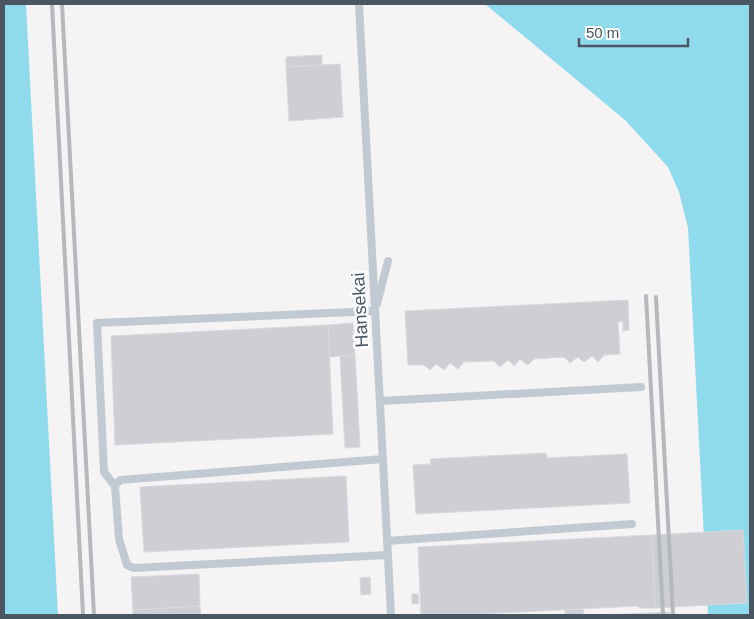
<svg xmlns="http://www.w3.org/2000/svg" width="754" height="619" font-family="Helvetica,sans-serif">
	<style>
		.water { fill: #90daee }
		.building { fill: #cdcfd5; stroke: #d7d9de }
		.lines { fill: none; stroke-linecap: round; stroke-linejoin: round }
		.lane { stroke: #c1cad2; stroke-width: 8 }
		.rail { stroke: #b5b8bd; stroke-width: 4 }
		.labels { text-anchor: middle; dominant-baseline: central; stroke-width: 5; stroke-linejoin: round; paint-order: stroke }
		.street-label { font-size: 18px; fill: #4a5661; stroke: #fff }
	</style>
	<rect width="100%" height="100%" fill="#f5f3f3"/>
	<!-- water -->
	<path class="water" d="M4,4h22l32,611h-54z
		M485,4h265v611h-42l-20,-387 -9,-36 -11,-25 -43,-47z"/>
	<!-- building -->
	<path class="building" d="M322,55v10l-36,2v-10z
		M340,64l3,53 -54,4 -3,-54z
		M628,300l1,30 -6,1v-10l-5,1 2,32 -16,1 -6,7 -6,-6 -8,6 -6,-5 -8,6 -6,-6 -30,2 -6,6 -8,-6 -6,7 -6,-6 -8,7 -6,-6 -30,1 -6,7 -8,-6 -6,7 -8,-6 -6,6 -6,-5h-16l-3,-54z
		M353,323l2,32 -25,2 -2,-32z
		M328,325l5,109 -218,11 -4,-109z
		M355,355l5,92 -15,1 -5,-92z
		M546,453l1,5 80,-4 3,49 -214,11 -3,-49 18,-1 -1,-5z
		M346,476l3,66 -205,10 -4,-65z
		M743,530l4,73 -92,5 -3,-73z
		M652,535l3,73h-16v-2l-179,9h-39l-3,-68z
		M199,574l1,32 -67,4 -2,-33z
		M370,577l1,17 -10,1 -1,-17z
		M412,594h6l1,10h-7z
		M200,606l1,9h-68v-5z
		M583,609l1,6h-19v-5z
		M670,612v3h-68z"/>
	<g class="lines">
		<!-- lane -->
		<path class="lane" d="M359,4l32,611
			M377,304l11,-43
			M375,311l-278,12 7,149 11,14 4,53 8,26 7,3 254,-13
			M380,401l261,-14
			M115,486l5,-6 263,-21
			M387,541l245,-17"/>
		<!-- rail -->
		<path class="rail" d="M52,4l31,611
			M62,4l32,611
			M646,296l17,319
			M656,297l17,318"/>
	</g>
	<g class="labels">
		<!-- street labels -->
		<g class="street-label">
			<text transform="translate(360 310) rotate(-93)">Hansekai</text>
		</g>
	</g>
	<!-- border -->
	<rect width="754" height="619" fill="none" stroke="#4a5661" stroke-width="10"/>
	<!-- scale -->
	<path d="M579 38v8h109v-8" fill="none" stroke="#4a5661" stroke-width="2.5"/>
	<text x="586" y="38" font-size="15" fill="#4a5661" stroke="#ffffff" stroke-width="4" paint-order="stroke">50 m</text>
</svg>
